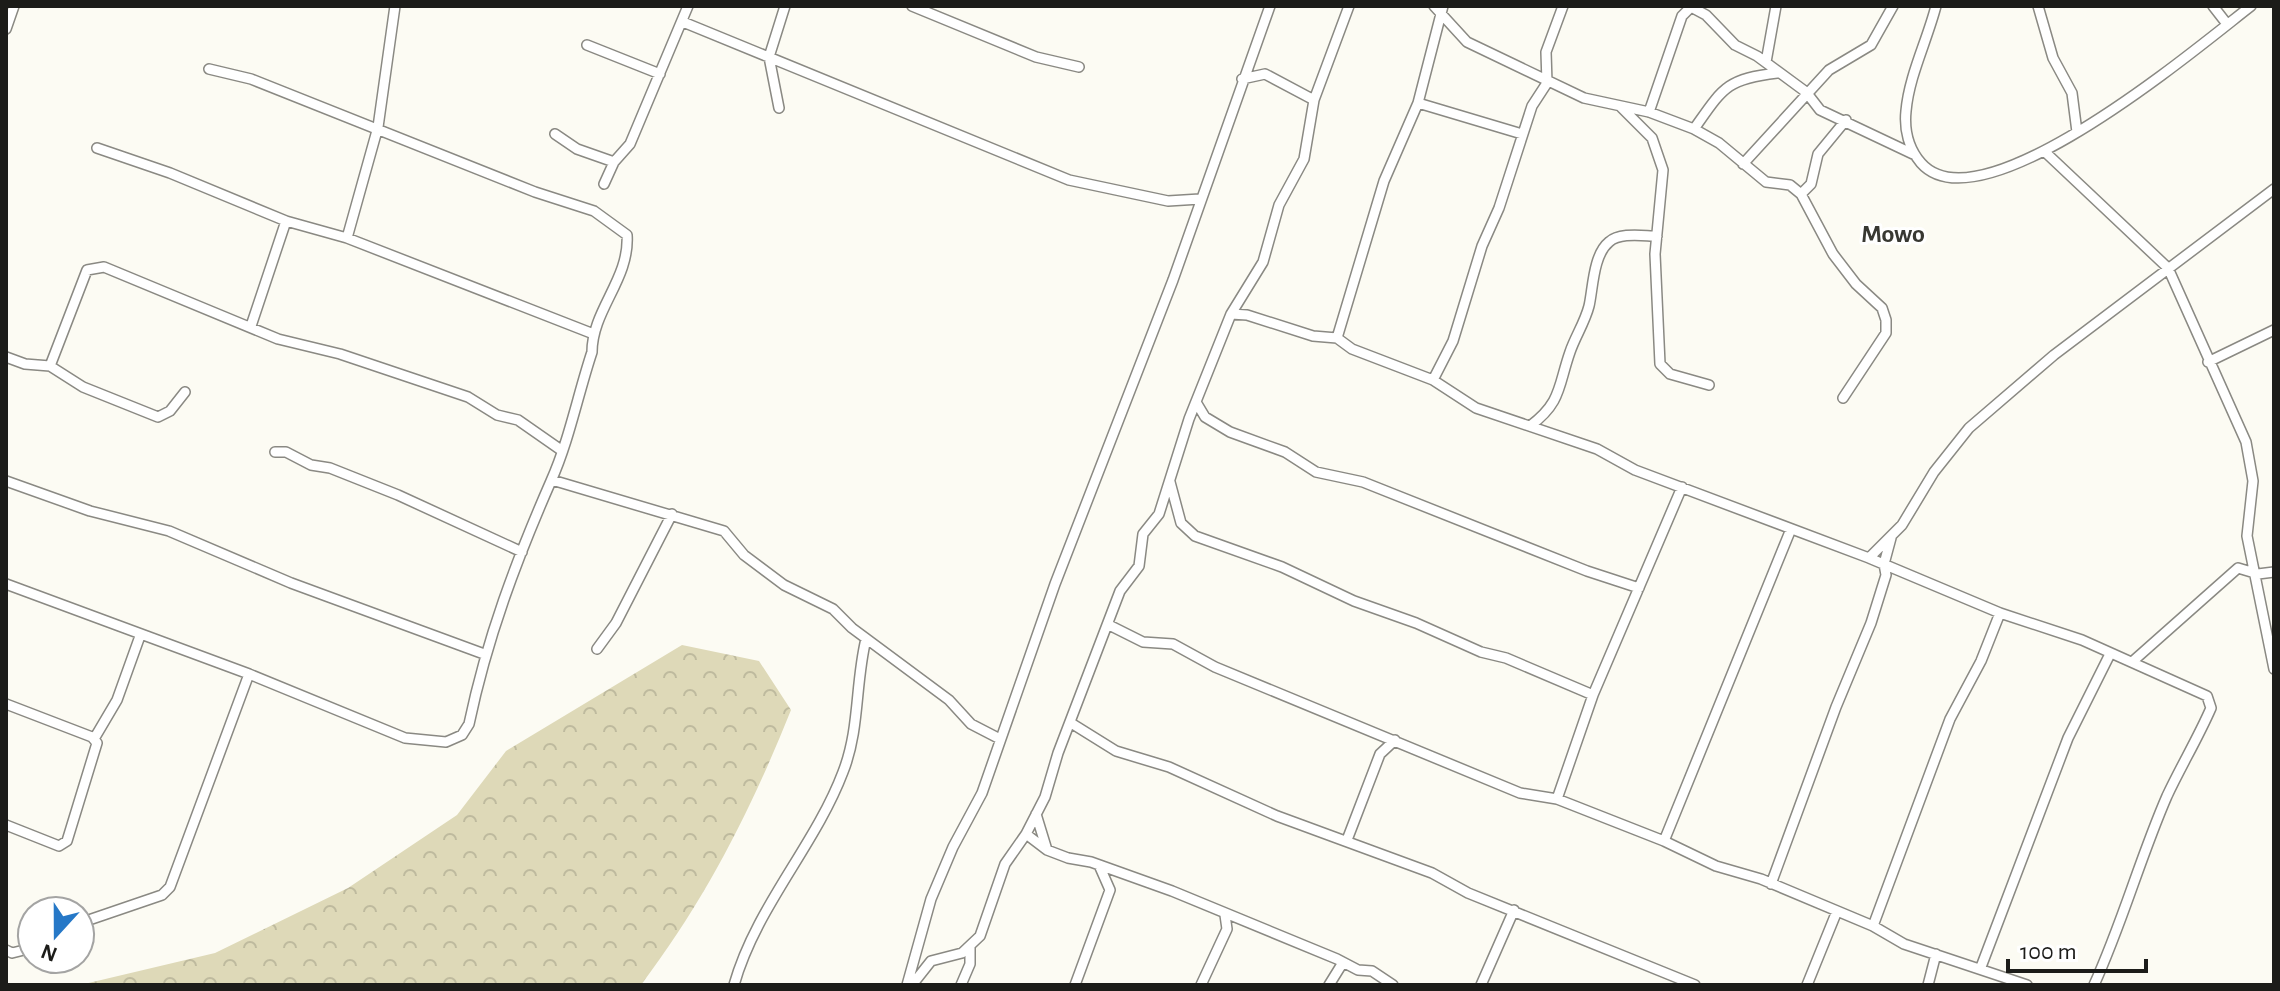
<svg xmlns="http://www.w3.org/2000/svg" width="2280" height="991" font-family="'Alegreya Sans',sans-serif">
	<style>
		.forest { fill: url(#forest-crowns) }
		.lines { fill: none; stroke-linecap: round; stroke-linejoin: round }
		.minor-casing { stroke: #8a8983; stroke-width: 12 }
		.minor { stroke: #fff; stroke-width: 9 }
		.labels { text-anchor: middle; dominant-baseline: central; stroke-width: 6; stroke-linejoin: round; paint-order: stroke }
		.quarter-label { font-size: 26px; font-weight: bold; fill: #383832; stroke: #fff }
	</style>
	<defs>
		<pattern id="forest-crowns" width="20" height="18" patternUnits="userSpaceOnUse" patternTransform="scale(2)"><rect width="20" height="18" fill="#ded9b8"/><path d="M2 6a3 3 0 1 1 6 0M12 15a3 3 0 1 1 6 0" fill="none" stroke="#beba9e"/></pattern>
	</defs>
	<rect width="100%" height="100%" fill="#fcfbf3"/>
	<!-- forest -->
	<path class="forest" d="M682,645l77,16 32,49c-40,100 -85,189 -150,275h-561l135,-32 133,-65 109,-73 49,-64z"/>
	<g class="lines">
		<!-- minor casing -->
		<g class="minor-casing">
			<path id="minor" d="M912,6l124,51 43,10
				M1434,6l33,36 117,56 65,14 45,17 25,14 47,39 24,3 11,9 32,60 23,30 26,24 4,12v13l-43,65
				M1936,6c-9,35 -27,70 -30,105 -2,19 3,38 15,52 60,68 278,-117 330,-157
				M2038,6l15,52 19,35 5,39
				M2213,6l14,18
				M683,22l386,158 99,21 32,-2
				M6,29l8,-23
				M587,45l73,29
				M1766,62l10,-56
				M1242,79l23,-5 49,26
				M1418,103l104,31
				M1621,107l31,31 11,32 -8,84 5,110 10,10 39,11
				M779,108l-10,-51 16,-51
				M1649,112l33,-96 9,-9 15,8 29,30 22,11 49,36 14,18 93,44
				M1694,129c29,-41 32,-50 83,-56
				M555,134l22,15 37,13
				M97,148l73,25 116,48 61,17 244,95
				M2044,151l124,117 78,174 7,39 -6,55 27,133
				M1743,164l86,-94 42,-25 22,-39
				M604,184l10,-22 16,-18 58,-138
				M1801,194l10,-10 7,-30 28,-34
				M347,238l31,-111 17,-121
				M1231,314l16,1 66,21 24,2 15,11 81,31 43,28 121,41 38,21 234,88 131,55 82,27 125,56 4,12c-13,30 -30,58 -44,88 -27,62 -45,128 -73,189
				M251,326l35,-105
				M1337,338l47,-157 34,-78 25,-97
				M6,357l19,7 25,2 33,21 75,30 12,-6 15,-19
				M2208,362l66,-32
				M50,366l37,-96 17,-3 174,72 62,15 128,43 29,18 21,5 43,30
				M1433,380l20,-39 29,-95 17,-38 33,-102 15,-23 -1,-31 17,-46
				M1196,402l9,15 25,15 55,20 31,20 47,10 224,89 52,17
				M1530,426c32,-24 28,-40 40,-74 5,-15 15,-30 19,-46 4,-17 4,-51 20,-64 11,-10 34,-6 48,-6
				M275,452h11l25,13 19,3 68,27 124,57
				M552,480l172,51 20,24 40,30 49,24 19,19 97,72 22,24 29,15
				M6,481l84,30 79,20 122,52 193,71
				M1170,482l11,41 14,13 87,31 72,34 62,22 65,29 25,6 87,37
				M1869,558l33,-33 32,-53 35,-44 85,-73 220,-166
				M6,584l243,90 156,64 41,4 16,-7 7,-11c18,-86 47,-163 82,-243 18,-40 27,-87 41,-129 0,-42 38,-73 35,-117l-33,-24 -59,-19 -284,-113 -42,-10
				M1109,625l34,17 30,2 42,23 305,126 37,6 107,42 52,25 45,13 112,47 31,18 123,41
				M597,649l19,-26 56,-109
				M2132,662l106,-94 20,6 16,-2
				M6,704l86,33 5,6 -30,98 -8,5 -53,-21
				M1071,723l45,28 53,16 108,49 155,57 36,20 227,92
				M94,739l23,-39 23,-64
				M1557,799l36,-104 89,-208
				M1036,814l11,36
				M1026,834l21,16 21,8 23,4 81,29 165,68 21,11 14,1 21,14
				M1347,840l33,-86 15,-14
				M1664,841l127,-312
				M1771,884l65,-177 35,-84 15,-48 -2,-11 7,-26
				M80,923l82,-28 8,-8 79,-213
				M1873,926l77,-207 31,-58 19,-48
				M6,950l6,3 20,-5
				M1981,967l87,-229 42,-84
				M734,985c22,-78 81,-139 109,-213 17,-43 12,-88 23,-133
				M907,985l24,-86 22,-52 29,-54 73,-209 118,-304 97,-274
				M912,985l19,-24 31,-8 18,-17 25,-72 21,-30 19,-37 13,-44 62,-162 19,-25 4,-32 16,-20 30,-95 42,-105 32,-52 16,-57 25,-46 10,-59 35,-94
				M961,985l9,-21v-17
				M1075,985l35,-95 -11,-25
				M1201,985l26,-56 -2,-14
				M1329,985l13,-21
				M1481,985l33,-75
				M1807,985l30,-74
				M1928,985l8,-31"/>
		</g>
		<!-- minor -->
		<use href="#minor" class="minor"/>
	</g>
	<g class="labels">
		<!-- quarter labels -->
		<g class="quarter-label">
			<text x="1893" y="234">Mowo</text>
		</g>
	</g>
	<!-- border -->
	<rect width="2280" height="991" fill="none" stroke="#1c1c19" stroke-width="16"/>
	<!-- north arrow -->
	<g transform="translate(56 935) rotate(201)"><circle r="38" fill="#ffffff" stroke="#a4a4a3" stroke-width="2"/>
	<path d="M0-6L14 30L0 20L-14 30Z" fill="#2678c7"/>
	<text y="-12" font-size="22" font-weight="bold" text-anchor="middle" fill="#1c1c19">N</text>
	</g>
	<!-- scale -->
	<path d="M2008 959v12h138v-12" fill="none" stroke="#1c1c19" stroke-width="4"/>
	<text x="2020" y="959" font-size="24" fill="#1c1c19" stroke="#ffffff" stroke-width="6" paint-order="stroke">100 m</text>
</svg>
